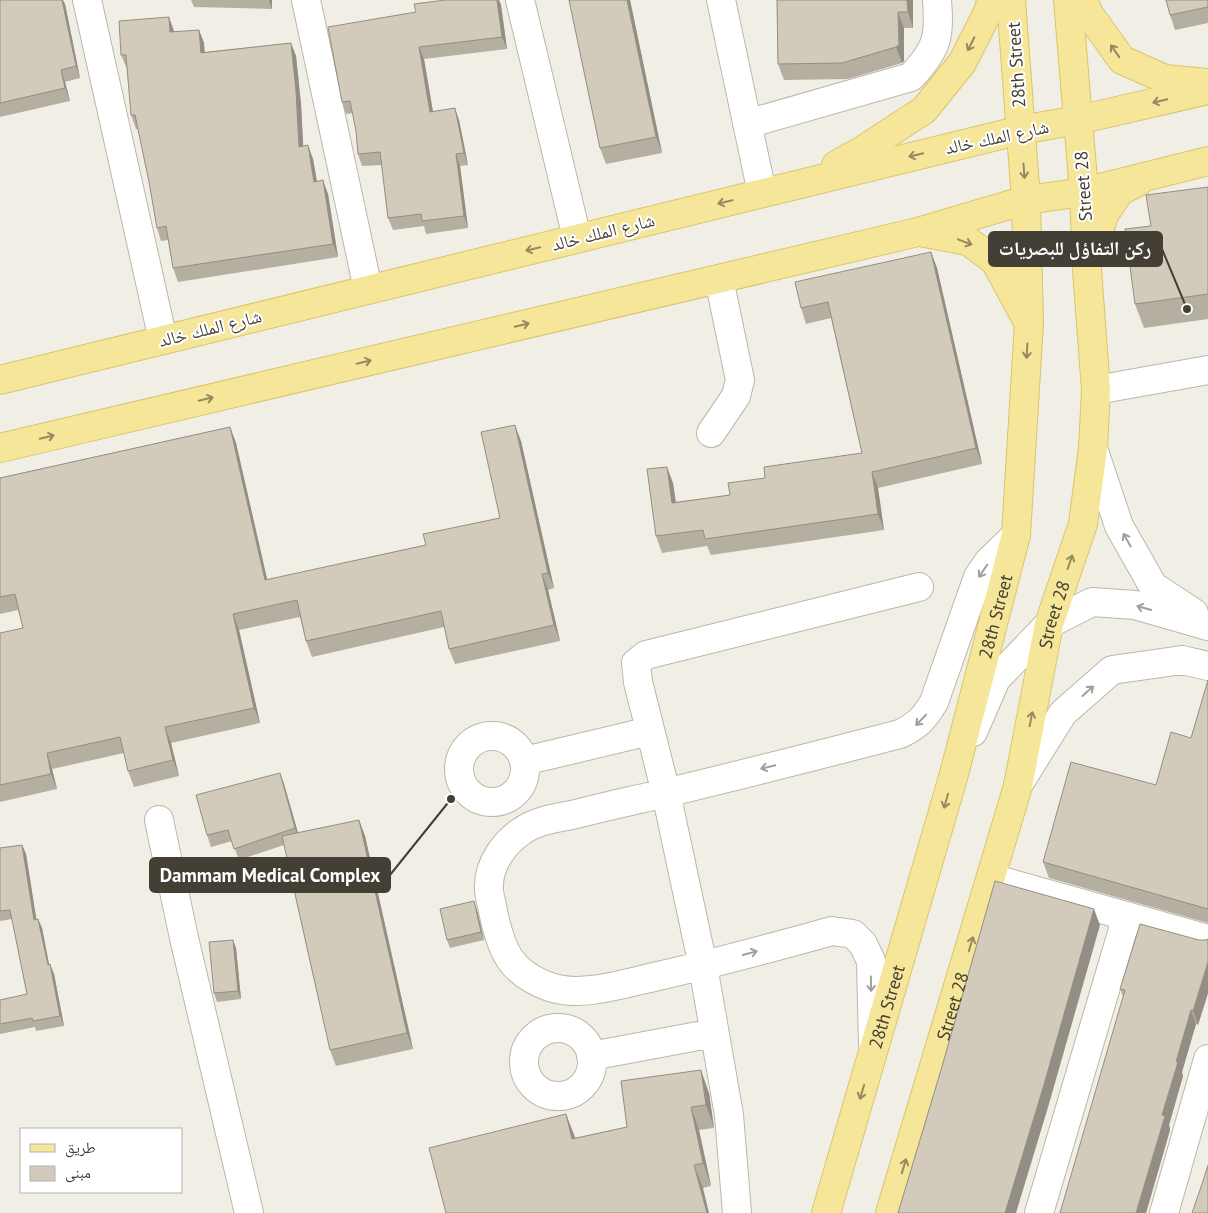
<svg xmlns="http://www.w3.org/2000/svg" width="1208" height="1213" font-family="'PT Sans','Noto Naskh Arabic',sans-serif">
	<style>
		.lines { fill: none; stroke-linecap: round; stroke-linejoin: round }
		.minor-casing { stroke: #bbb7a8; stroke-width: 30 }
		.major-casing { stroke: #d9c56b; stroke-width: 30 }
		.minor { stroke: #fff; stroke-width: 28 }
		.major { stroke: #f6e699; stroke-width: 28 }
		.wall { fill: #b5afa1 }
		.shaded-wall { fill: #938e83 }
		.building { fill: #d2cbbb; stroke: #938e83 }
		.oneway { stroke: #948a62 }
		.oneway2 { stroke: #a19f9a }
		.labels { text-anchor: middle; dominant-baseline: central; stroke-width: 4; stroke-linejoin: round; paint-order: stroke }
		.street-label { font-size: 18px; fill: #433f35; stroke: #fff }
		.leader { fill: none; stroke: #433f35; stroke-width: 2 }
		.callout-dot { fill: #433f35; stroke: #fff; stroke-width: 2 }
		.callout { fill: #433f35; stroke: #433f35; stroke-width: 2 }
		.callout-label { font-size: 19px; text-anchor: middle; font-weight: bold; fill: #fff }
	</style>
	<rect width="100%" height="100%" fill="#f1efe5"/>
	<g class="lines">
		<!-- minor casing -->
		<g class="minor-casing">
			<path id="minor" d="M87,0l76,340
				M306,0l62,289
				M520,0l57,238
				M721,0l41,193
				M747,124l164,-47c26,-28 29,-39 26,-77
				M1096,390l112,-20
				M711,433l25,-37 4,-16 -21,-101
				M1093,448l26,78 34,60 41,27
				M973,732l23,-53 53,-55 43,-22 43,3 73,21
				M459 769a33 33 0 1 1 66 0a33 33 0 1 1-66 0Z
				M524,761l126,-30
				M1018,785l45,-72 49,-43 70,-10 26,6
				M159,820l25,118 65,275
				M991,878l217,61
				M524 1062a34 34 0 1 1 68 0a34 34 0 1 1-68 0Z
				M873,1044l-2,-83 -8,-17 -10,-10 -21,-3c-58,16 -115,32 -174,45 -32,7 -77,22 -108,11 -40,-14 -49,-37 -57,-76 -1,-8 -5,-17 -4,-26 0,-21 16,-43 33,-54 13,-10 34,-13 50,-16 24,-6 48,-12 72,-17 86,-20 171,-42 256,-64 18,-9 24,-15 34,-32l44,-125 11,-16 27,-26
				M591,1056l123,-23
				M737,1213l-8,-98 -26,-149 -37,-173 -28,-111 -2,-19 10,-8 273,-68
				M1039,1213l88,-297
				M1164,1213l44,-154"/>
		</g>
		<!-- major casing -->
		<g class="major-casing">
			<g id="major">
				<path d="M1083,0l6,14 33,46 43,19 42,4"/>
				<path d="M836,165l27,-15 61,-40 38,-47 27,-53 2,-10"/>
				<path d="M925,233l43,8 27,20 32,59"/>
				<path d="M1093,252l11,-37 16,-24 18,-9"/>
				<path d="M0,380l1021,-250 57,-10 130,-30"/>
				<path d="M0,448l918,-216 108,-32 58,-8 124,-31"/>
				<path id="s1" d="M826,1213l128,-439 62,-239 13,-212 -3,-123 -15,-200"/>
				<path id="s2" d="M890,1213l128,-427 31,-162 34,-100 10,-76 3,-58 -9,-120 -3,-78 -16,-192"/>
			</g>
		</g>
		<!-- minor -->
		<use href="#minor" class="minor"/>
		<!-- major -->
		<use href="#major" class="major"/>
	</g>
	<!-- wall -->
	<path class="wall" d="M0,0l65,4 15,74 -15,4 5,19 -70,16z
		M191,0h81v9l-78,-2z
		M445,0h54l2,5 6,44 -83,10 9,53 26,8 9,45 -8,1 8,62 -42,6 -2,-8 -31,4 -5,-12 -6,-53 -20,1 -4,-12 -2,-23 -3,-18 -7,1 -4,-12 74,-90z
		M569,0h61l32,153 -56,11 -6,-16z
		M777,0h136v28h-9v33l-2,2 -54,16 -64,1 -6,-16z
		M1208,0v23l-33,7 -5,-15z
		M199,30l5,13v9l87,-9 5,13 5,48 2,42 10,13 4,22 11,13 10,63 -160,25 -5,-14 -5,-28 -7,1 -4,-13 -8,-46 -11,-53h-2l-5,-14 -4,-46 -6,-14 53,-23z
		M1208,187v132l-64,9 -9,-24 16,-78z
		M931,252l6,16 45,196 -104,24 6,42 -173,25 -4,-9 -45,7 -6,-17 17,-53 3,19 54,-7 35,-17 97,-25 -31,-135 -25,6 -5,-16z
		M230,427l6,16 31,137 159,-35 74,-27 21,-77 33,147 -6,2 12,51 -105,23 -6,-15 -5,-22 -132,30 -6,-16 -6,-24 -61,13 21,93 -89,20 8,33 -45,11 -6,-16 -4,-18 -72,16 5,20 -57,13v-169l23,-5 -5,-18 -18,4v-136z
		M1208,680v243l-159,-45 -6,-16 113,-77 35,-47z
		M280,773l4,11 14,49 61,-13 6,16 48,213 -77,17 -6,-16 -46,-205 -45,15 -7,-19 -21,6 -4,-12z
		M22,845l4,9 10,65h2l4,9 7,37 5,9 10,52 -28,5 -1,-4 -35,7v-34l27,-6 -15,-75 -12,2v-73z
		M477,910l7,30 -34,8 -3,-8z
		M1208,939v54l-10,32 -2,-1 -14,48 1,4 -14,49 1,5 -24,83 -23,-217 -3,-7 79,-49h7z
		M233,940l3,8 5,51 -24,3 -3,-9z
		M709,1093l5,35 -15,2 12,56 -8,2 -128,-50 52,-11z"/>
	<!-- shaded-wall -->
	<path class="shaded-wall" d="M62,0h1l2,4 15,74 -4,-12z
		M269,0h3v9z
		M497,0h2l2,5 6,44 -5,-12z
		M627,0h3l32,153 -6,-16z
		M907,0h6v28l-5,-16z
		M898,12l6,16v33l-2,2 -6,-16z
		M169,17l5,14 1,14 -5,-13z
		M199,30l5,13 2,23 -5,-13z
		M291,43l5,13 5,48 3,56 -5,-13z
		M419,47l5,12 11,65 -5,-12z
		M61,70l4,12 5,19 -5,-13z
		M455,108l4,12 9,45 -4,-12z
		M308,145l5,14 6,36 -5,-13z
		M456,154l4,12 8,62 -4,-12z
		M323,180l5,14 10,63 -5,-13z
		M931,252l6,16 45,196 -6,-16z
		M515,425l6,16 33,147 -6,-15z
		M230,427l6,16 35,153 -6,-16z
		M667,467l6,16 5,36 -6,-16z
		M872,472l6,16 6,42 -6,-16z
		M542,574l6,16 12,51 -6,-16z
		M233,614l6,16 21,93 -6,-15z
		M165,727l6,16 8,33 -6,-16z
		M47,753l5,16 5,20 -6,-15z
		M280,773l4,11 16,56 -5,-12z
		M359,820l6,16 48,213 -6,-16z
		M22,845l4,9 12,75 -4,-9z
		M474,901l3,9 7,30 -3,-8z
		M1094,909l6,16 -51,179 -33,109h-11z
		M38,919l4,9 9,46 -3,-9z
		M233,940l3,8 5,51 -3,-8z
		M1208,962v31l-10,32 -5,-14z
		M50,964l4,10 10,52 -4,-10z
		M1191,1010l5,14 -14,48 1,4 -14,49 1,5 -24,83h-10l40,-151z
		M701,1070l8,23 5,35 -8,-23z
		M691,1107l8,23 12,56 -8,-23z
		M566,1114l9,23 6,25 -9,-23z
		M694,1165l9,23 6,25h-2z"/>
	<!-- building -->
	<path class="building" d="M0,0h62l14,66 -15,4 4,18 -65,15z
		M445,0h52l5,37 -83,10 11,65 25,-4 9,45 -8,1 8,62 -42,5 -1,-7 -33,4 -8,-66 -22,2 -2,-23 -6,-30 -8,1 -14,-75 88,-15 -2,-8z
		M569,0h58l29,137 -56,11z
		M777,0h130l1,12h-10l1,33 -3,2 -54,16 -64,1z
		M1166,0h42v7l-38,8z
		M169,17l1,15 29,-2 2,23 90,-10 5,48 3,56 9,-2 6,37 9,-2 10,64 -160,24 -7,-42 -9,2 -8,-46 -14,-67h-4l-5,-60h-5l-2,-34z
		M1208,187v107l-73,10 -10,-75 26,-3 -5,-31z
		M931,252l45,196 -104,24 6,42 -173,25 -2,-9 -47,6 -9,-67 20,-2 5,36 58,-8 -2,-12 37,-5 -1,-11 98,-14 -34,-151 -27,6 -6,-26z
		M515,425l33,148 -6,1 12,51 -105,24 -8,-38 -135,30 -9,-41 -64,14 21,94 -89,19 8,33 -45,11 -8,-34 -73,16 4,21 -51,11v-152l23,-5 -8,-34 -15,3v-119l230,-51 35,153 161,-35 -3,-11 77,-16 -19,-86z
		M1208,680v229l-165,-47 28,-100 85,23 15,-53 20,6z
		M280,773l15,55 -61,21 -6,-19 -21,5 -11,-40z
		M359,820l48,213 -77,17 -48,-214z
		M22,845l12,75 4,-1 10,46 2,-1 10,52 -27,5 -1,-3 -32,6v-24l27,-6 -17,-84 -10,1v-63z
		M995,881l99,28 -51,179 -38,125h-107l43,-143z
		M474,901l7,31 -34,8 -7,-31z
		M1140,924l59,16h7l2,-1v23l-15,49 -2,-1 -15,52h2l-16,53 3,1 -29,97h-76l65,-223 -5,-1z
		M233,940l5,51 -24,2 -5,-51z
		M701,1070l5,35 -15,2 12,56 -9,2 13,48h-261l-17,-65 137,-34 6,25 55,-12 -6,-46z
		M1208,1165v48h-16l11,-32z"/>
	<!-- one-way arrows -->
	<defs><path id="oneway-shaft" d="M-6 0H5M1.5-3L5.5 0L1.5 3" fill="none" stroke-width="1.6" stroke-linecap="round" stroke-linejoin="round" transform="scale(1.25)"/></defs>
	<g class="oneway">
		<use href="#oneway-shaft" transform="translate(971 44) rotate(117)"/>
		<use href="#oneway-shaft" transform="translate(1115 51) rotate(-125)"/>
		<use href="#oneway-shaft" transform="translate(1160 101) rotate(167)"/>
		<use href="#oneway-shaft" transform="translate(916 155) rotate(166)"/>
		<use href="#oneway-shaft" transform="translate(1024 171) rotate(86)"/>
		<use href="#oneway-shaft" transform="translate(725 202) rotate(166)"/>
		<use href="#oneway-shaft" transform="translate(965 242) rotate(21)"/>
		<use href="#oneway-shaft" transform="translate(533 249) rotate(166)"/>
		<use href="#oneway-shaft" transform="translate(522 325) rotate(-13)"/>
		<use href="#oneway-shaft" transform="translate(1027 351) rotate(93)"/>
		<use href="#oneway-shaft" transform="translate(364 362) rotate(-13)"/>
		<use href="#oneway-shaft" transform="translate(206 399) rotate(-13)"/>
		<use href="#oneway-shaft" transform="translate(47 437) rotate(-13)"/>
		<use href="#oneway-shaft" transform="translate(1070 562) rotate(-71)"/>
		<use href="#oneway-shaft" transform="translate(1031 719) rotate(-79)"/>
		<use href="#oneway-shaft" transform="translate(946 801) rotate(106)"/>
		<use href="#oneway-shaft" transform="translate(971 944) rotate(-73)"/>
		<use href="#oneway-shaft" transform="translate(862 1092) rotate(107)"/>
		<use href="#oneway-shaft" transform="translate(904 1166) rotate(-73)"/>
	</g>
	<g class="oneway2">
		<use href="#oneway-shaft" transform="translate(1127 540) rotate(-119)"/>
		<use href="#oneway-shaft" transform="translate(983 571) rotate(124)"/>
		<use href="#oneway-shaft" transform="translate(1144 608) rotate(-164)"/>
		<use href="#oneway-shaft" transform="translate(1088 691) rotate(-42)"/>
		<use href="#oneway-shaft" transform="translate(921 720) rotate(134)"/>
		<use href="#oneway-shaft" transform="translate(768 767) rotate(166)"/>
		<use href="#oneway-shaft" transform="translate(750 953) rotate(-15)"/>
		<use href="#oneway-shaft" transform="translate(871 984) rotate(89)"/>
	</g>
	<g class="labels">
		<!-- street labels -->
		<g class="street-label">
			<text transform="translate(1016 65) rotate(-94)">28th Street</text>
			<text transform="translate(997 137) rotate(-12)">شارع الملك خالد</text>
			<text transform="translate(1083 186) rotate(-94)">Street 28</text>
			<text transform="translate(603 232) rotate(-14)">شارع الملك خالد</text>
			<text transform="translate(210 328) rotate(-14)">شارع الملك خالد</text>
			<text stroke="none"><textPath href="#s2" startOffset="621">Street 28</textPath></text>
			<text stroke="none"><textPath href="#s1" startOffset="620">28th Street</textPath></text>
			<text stroke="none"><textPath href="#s2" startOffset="216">Street 28</textPath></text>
			<text stroke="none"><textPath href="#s1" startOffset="215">28th Street</textPath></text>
		</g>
	</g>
	<!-- callouts -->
	<path class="leader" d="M1187 309L1162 249M451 799L390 875"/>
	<g class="callout-dot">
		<circle cx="1187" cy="309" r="5"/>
		<circle cx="451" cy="799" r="5"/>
	</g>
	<g class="callout">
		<rect x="989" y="232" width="173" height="34" rx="5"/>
		<rect x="150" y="858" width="240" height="34" rx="5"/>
	</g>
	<g class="callout-label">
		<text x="1075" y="255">ركن التفاؤل للبصريات</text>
		<text x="270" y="882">Dammam Medical Complex</text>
	</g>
	<!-- legend -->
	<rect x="20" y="1128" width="162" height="65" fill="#ffffff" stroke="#b4b2ae"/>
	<rect x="30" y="1144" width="25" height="8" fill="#f6e699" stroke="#b4b2ae"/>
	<text x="65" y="1153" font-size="15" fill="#433f35">طريق</text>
	<rect x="30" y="1166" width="25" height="15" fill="#d2cbbb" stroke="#b4b2ae"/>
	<text x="65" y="1178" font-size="15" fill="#433f35">مبنى</text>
</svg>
